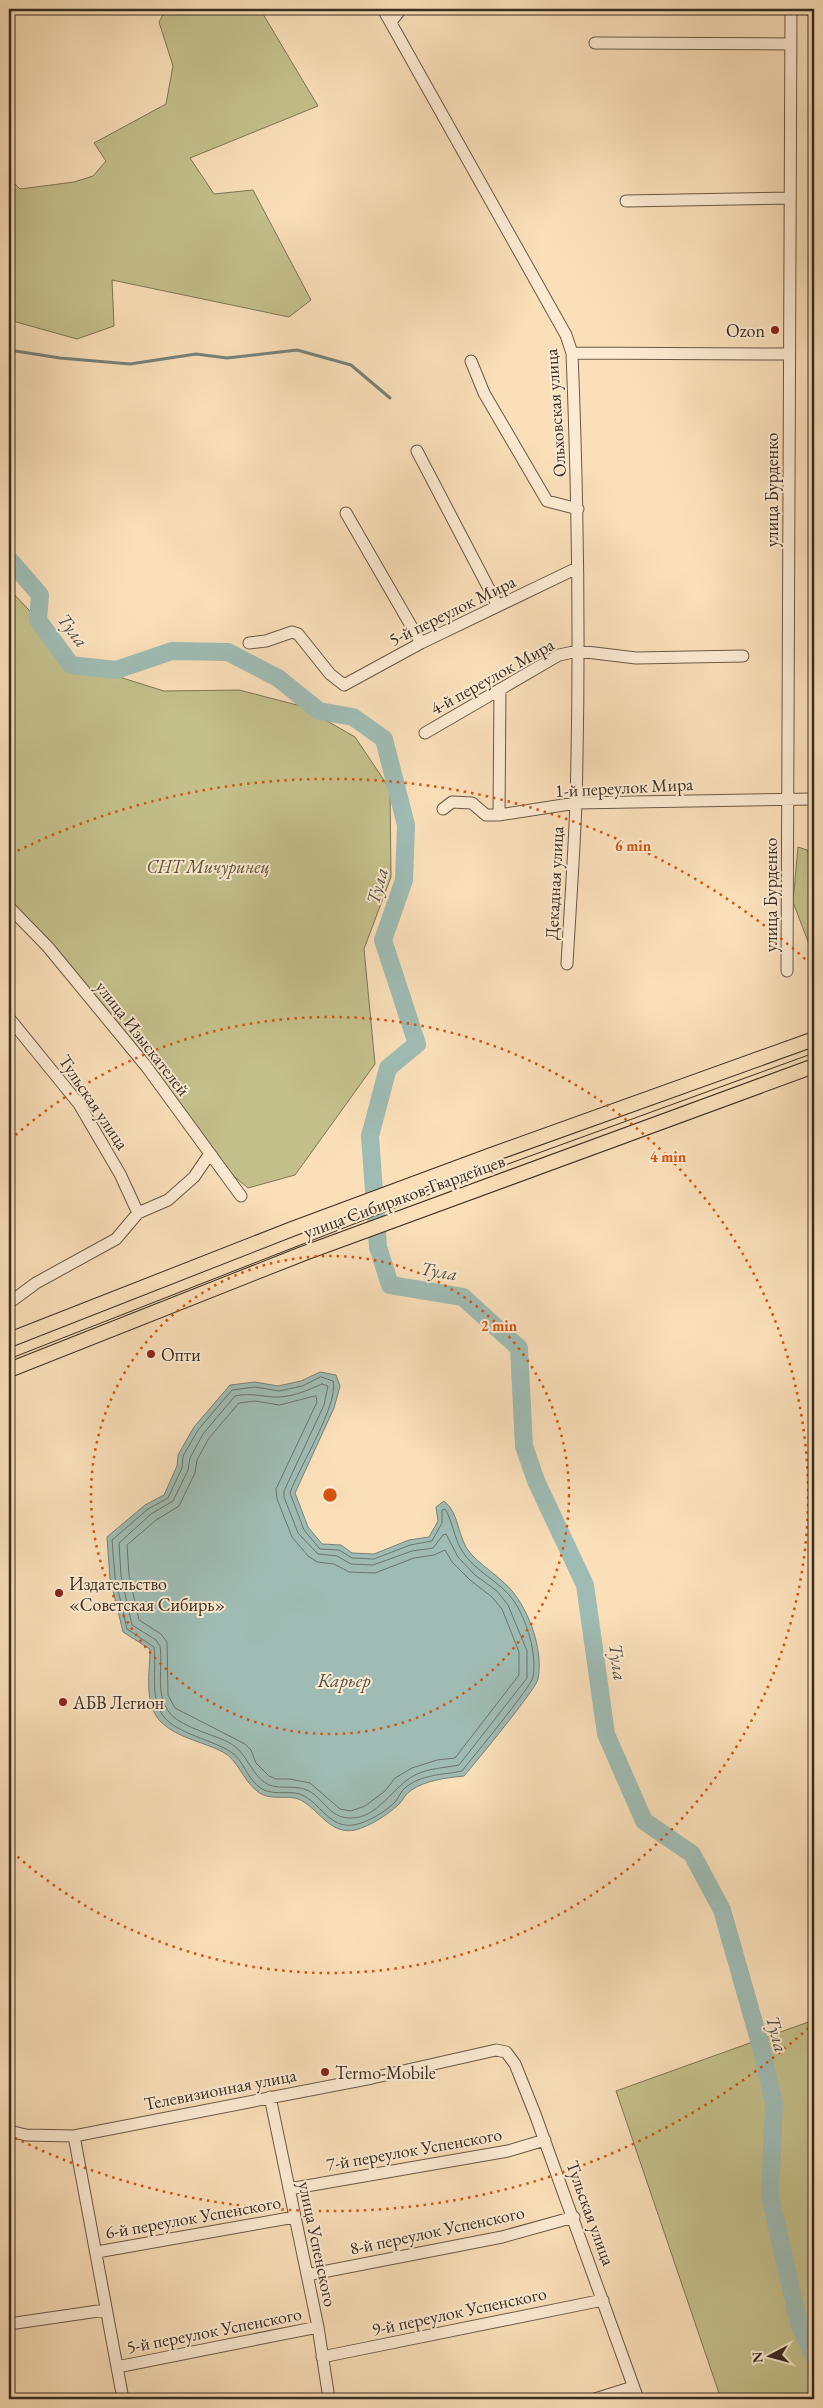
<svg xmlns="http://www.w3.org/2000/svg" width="823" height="2408" font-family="'EB Garamond',serif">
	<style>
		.green { fill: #c4c08b; stroke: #7e7656 }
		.water { fill: #9fbcb4; stroke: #76827a }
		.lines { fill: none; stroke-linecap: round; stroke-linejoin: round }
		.shore { stroke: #6c746b; stroke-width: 1 }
		.stream { stroke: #76827a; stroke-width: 3 }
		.river { stroke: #9fbcb4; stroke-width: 18 }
		.minor-casing { stroke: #695948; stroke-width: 13 }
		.major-casing { stroke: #392c22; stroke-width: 16 }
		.minor { stroke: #fcead2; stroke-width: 11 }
		.major { stroke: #fadfb9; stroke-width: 14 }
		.tram { stroke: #392c22; stroke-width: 1 }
		.ring { fill: none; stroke: #d6540e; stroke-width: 2.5; stroke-dasharray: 2.5 5 }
		.poi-dot { fill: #8f2418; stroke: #fcead2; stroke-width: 2 }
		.labels { text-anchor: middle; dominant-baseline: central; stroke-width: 4; stroke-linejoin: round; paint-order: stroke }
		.poi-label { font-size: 18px; fill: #392c22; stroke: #fcead2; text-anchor: start }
		.street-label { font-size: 18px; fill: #392c22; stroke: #fcead2 }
		.park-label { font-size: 18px; font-style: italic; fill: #5c513c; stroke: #fcead2 }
		.water-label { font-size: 19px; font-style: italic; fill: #525046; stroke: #fcead2 }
		.centre { fill: #d6540e; stroke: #fcead2; stroke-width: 2.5 }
		.ring-label { font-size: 15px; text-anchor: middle; font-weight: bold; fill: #d6540e; stroke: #fcead2; stroke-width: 4; stroke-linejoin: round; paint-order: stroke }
	</style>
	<rect width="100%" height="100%" fill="#fadfb9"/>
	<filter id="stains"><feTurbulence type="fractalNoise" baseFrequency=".004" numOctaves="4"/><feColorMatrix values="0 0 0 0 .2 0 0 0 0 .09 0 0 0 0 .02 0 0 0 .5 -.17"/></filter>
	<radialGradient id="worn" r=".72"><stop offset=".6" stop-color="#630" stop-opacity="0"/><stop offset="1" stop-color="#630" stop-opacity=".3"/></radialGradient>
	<!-- green -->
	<path class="green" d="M166,9h94l58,97 -128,52 24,36 39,-4 58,110 -22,17 -177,-37 2,46 -37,13 -68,-19v-142l11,11 54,-7 19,-6 13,-15 -12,-18 72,-39 7,-38 -14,-44z
		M9,589l72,76 83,26 75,-1 62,16 54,31 35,52 1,88 -27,72 11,115 -80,111 -47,13 -41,-34 -61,-88 -137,-163z
		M798,847l9,3 7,15v81l-5,-2 -16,-42z
		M814,2020v379h-93l-105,-308z"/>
	<!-- water -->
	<path class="water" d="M320,1372l16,3 4,11 -6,22 -39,85 13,34 14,17 19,1 11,8 22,1 35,-14 20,-3 9,-16 -2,-14 8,-6c16,12 13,38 27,53 15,16 36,27 47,45 14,21 25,54 20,80 -1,9 -63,84 -74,97 -19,2 -38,4 -54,15 -5,3 -7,10 -12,14 -12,11 -28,21 -43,25 -23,5 -34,-17 -51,-28 -14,-10 -33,1 -47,-11 -15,-12 -19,-31 -34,-39 -19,-10 -46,-14 -62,-30 -18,-18 -11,-50 -11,-73l-27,-17 -13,-54 -3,-41 38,-32 19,-10 13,-29 1,-11 16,-28 36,-42 25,-3 23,4 23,-5z"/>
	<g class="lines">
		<!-- shore -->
		<path class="shore" d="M321,1377l12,4c6,23 -34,86 -43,112l14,37 16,19 19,1 13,8 22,1 36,-14 22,-4 10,-18v-13l3,-1c8,13 9,29 17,42 13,21 38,30 52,50 13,20 23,52 19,76 -1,9 -61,81 -71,94 -19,4 -41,3 -57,17 -4,3 -6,9 -9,13 -9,10 -29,22 -43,24 -22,3 -31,-18 -47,-28 -13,-9 -30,0 -44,-8 -16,-10 -18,-29 -31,-37 -16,-11 -55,-19 -67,-35 -15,-20 -7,-46 -10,-70l-27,-18 -12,-52 -3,-37 36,-31 20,-11 14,-30 1,-12 15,-26 34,-40 23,-3 24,4 23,-5z
			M322,1384l6,2 -4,19 -40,86v6l14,36 20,21 19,2 14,8 22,1 39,-14 21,-3 10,-13 3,-1 12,23 17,18 22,16 11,14 19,46v27l-68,87c-15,3 -30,3 -44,10 -22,11 -37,44 -65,43 -21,0 -26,-20 -43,-28 -14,-6 -32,1 -43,-8 -17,-14 -17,-31 -38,-41 -15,-7 -47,-15 -57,-29 -14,-18 -6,-44 -9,-66l-4,-6 -24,-15 -11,-49 -2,-33 32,-29 22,-13 15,-31 2,-12 13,-24 32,-38c18,-4 30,2 45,1 15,-1 28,-7 42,-13z
			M316,1396l1,6 -41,87 1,10 15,38 16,19 9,6 17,2 15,8 26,1 39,-15 20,-3 11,-5 7,12 18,18 22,17 10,12 17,43v23l-64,83 -18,2 -25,8 -17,10 -10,13 -20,15 -14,5 -11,-2 -30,-26 -20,-4h-14l-7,-3 -13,-13 -5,-13 -6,-6 -70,-36 -7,-13 -1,-53 -6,-8 -22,-14 -10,-45 -2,-30 29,-25 23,-14 16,-33 2,-13 12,-22 30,-35 16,-2 24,4z"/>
		<!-- stream -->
		<path class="stream" d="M9,350l51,8 70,6 66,-10 31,4 70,-8 54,15 39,33"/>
		<!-- river -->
		<path class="river" d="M9,559l31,36 -2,25 33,45 45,5 56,-19 56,1 50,26 41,33 34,6 31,22 22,86 -2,55 -21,60 34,104 -29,24 -18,68 8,111 12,38 73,12 56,51 5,98 12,35 49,104 21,149 38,87 48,33 30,56 39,137 13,56 -4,93 29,127 15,34"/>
		<!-- minor casing -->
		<g class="minor-casing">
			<path id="minor" d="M383,9l183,326 6,18c6,149 8,299 4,449 -2,54 -6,108 -9,162
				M391,22l10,-13
				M595,43l195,1
				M626,201l164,-3
				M572,353l217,1
				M471,361l13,32 63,108 31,8
				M417,451l81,155
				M346,513l75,130
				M249,643l17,-2 26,-9 6,2 32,40 14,11 77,-42 156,-75
				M425,733l134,-78 19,-4 58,7 107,-2
				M443,809l9,-7 20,1 14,12h13l77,-12 238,-4
				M499,815l1,-126
				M9,907l39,40 98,119 95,130
				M787,971l4,-962
				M9,1018l70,86 41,70 18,39
				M9,1301l4,-1 23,-17 80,-44 22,-26 30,-13 26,-23 15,-22
				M270,2097l48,230 11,72
				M9,2131l17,4 48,1 298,-58 124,-28 10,2 9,12 20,50 103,285
				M74,2136l49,263
				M289,2189l219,-38 37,-11
				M97,2252l198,-35
				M307,2275l195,-38 72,-20
				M9,2324l96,-14
				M322,2357l281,-57
				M117,2367l201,-40
				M595,2399l38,-12"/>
		</g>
		<!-- major casing -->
		<g class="major-casing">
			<path id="major" d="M9,1340l283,-111 199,-74 323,-116
				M9,1370l293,-116 512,-188"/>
		</g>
		<!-- minor -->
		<use href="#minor" class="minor"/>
		<!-- major -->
		<use href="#major" class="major"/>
		<!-- tram -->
		<path class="tram" d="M9,1359l488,-191 317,-115"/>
	</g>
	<!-- distance rings -->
	<g class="ring">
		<circle cx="330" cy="1495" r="239"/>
		<path d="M10 1140A478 478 0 1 1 10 1850"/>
		<path d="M814 2023A716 716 0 0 1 11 2136M11 854A716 716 0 0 1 814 967"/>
	</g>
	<!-- markers -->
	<g class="poi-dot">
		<circle cx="775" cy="330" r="5"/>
		<circle cx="151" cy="1354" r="5"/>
		<circle cx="59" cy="1593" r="5"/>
		<circle cx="63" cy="1702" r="5"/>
		<circle cx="325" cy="2072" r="5"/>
	</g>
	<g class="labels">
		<!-- poi labels -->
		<g class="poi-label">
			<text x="765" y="330" text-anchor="end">Ozon</text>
			<text x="161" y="1354">Опти</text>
			<text x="69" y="1583">Издательство<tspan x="69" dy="21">«Советская Сибирь»</tspan></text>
			<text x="73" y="1702">АБВ Легион</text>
			<text x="335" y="2072">Termo-Mobile</text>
		</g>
		<!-- street labels -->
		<g class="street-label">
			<text transform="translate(555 413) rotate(-94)">Ольховская улица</text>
			<text transform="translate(771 490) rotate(-90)">улица Бурденко</text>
			<text transform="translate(452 610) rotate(-26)">5-й переулок Мира</text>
			<text transform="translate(492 676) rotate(-29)">4-й переулок Мира</text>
			<text transform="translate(624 787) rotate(-3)">1-й переулок Мира</text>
			<text transform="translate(554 883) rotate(-87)">Декадная улица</text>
			<text transform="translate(770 895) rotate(-90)">улица Бурденко</text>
			<text transform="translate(143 1038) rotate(52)">улица Изыскателей</text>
			<text transform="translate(94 1102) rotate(56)">Тульская улица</text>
			<text transform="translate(404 1196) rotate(-20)">улица Сибиряков-Гвардейцев</text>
			<text transform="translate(220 2089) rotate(-11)">Телевизионная улица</text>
			<text transform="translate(414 2149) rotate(-10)">7-й переулок Успенского</text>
			<text transform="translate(591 2213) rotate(70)">Тульская улица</text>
			<text transform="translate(193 2217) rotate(-10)">6-й переулок Успенского</text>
			<text transform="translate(437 2230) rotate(-12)">8-й переулок Успенского</text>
			<text transform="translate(318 2244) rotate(78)">улица Успенского</text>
			<text transform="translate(459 2311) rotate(-12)">9-й переулок Успенского</text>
			<text transform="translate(214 2330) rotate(-11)">5-й переулок Успенского</text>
		</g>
		<!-- park labels -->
		<g class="park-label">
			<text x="208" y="866">СНТ Мичуринец</text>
		</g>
		<!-- water labels -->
		<g class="water-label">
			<text transform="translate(73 630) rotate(53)">Тула</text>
			<text transform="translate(377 886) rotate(-75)">Тула</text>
			<text transform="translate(439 1271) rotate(10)">Тула</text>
			<text transform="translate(618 1662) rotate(82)">Тула</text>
			<text x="344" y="1680">Карьер</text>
			<text transform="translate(777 2034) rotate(75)">Тула</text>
		</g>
	</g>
	<circle cx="330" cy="1495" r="8" class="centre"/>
	<g class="ring-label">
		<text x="633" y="851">6 min</text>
		<text x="668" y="1162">4 min</text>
		<text x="499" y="1331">2 min</text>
	</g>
	<!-- margin -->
	<rect width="823" height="2408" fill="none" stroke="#fadfb9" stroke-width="30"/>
	<rect x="10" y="10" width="803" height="2388" fill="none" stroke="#392c22" stroke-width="2.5"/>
	<rect x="15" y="15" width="793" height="2378" fill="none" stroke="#392c22"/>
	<!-- north arrow -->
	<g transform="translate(770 2356) rotate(264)" stroke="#fcead2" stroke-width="4" paint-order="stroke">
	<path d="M0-4L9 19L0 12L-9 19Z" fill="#392c22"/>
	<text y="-8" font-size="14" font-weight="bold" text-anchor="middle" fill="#392c22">N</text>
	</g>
	<rect width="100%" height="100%" filter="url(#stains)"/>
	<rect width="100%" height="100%" fill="url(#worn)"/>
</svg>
